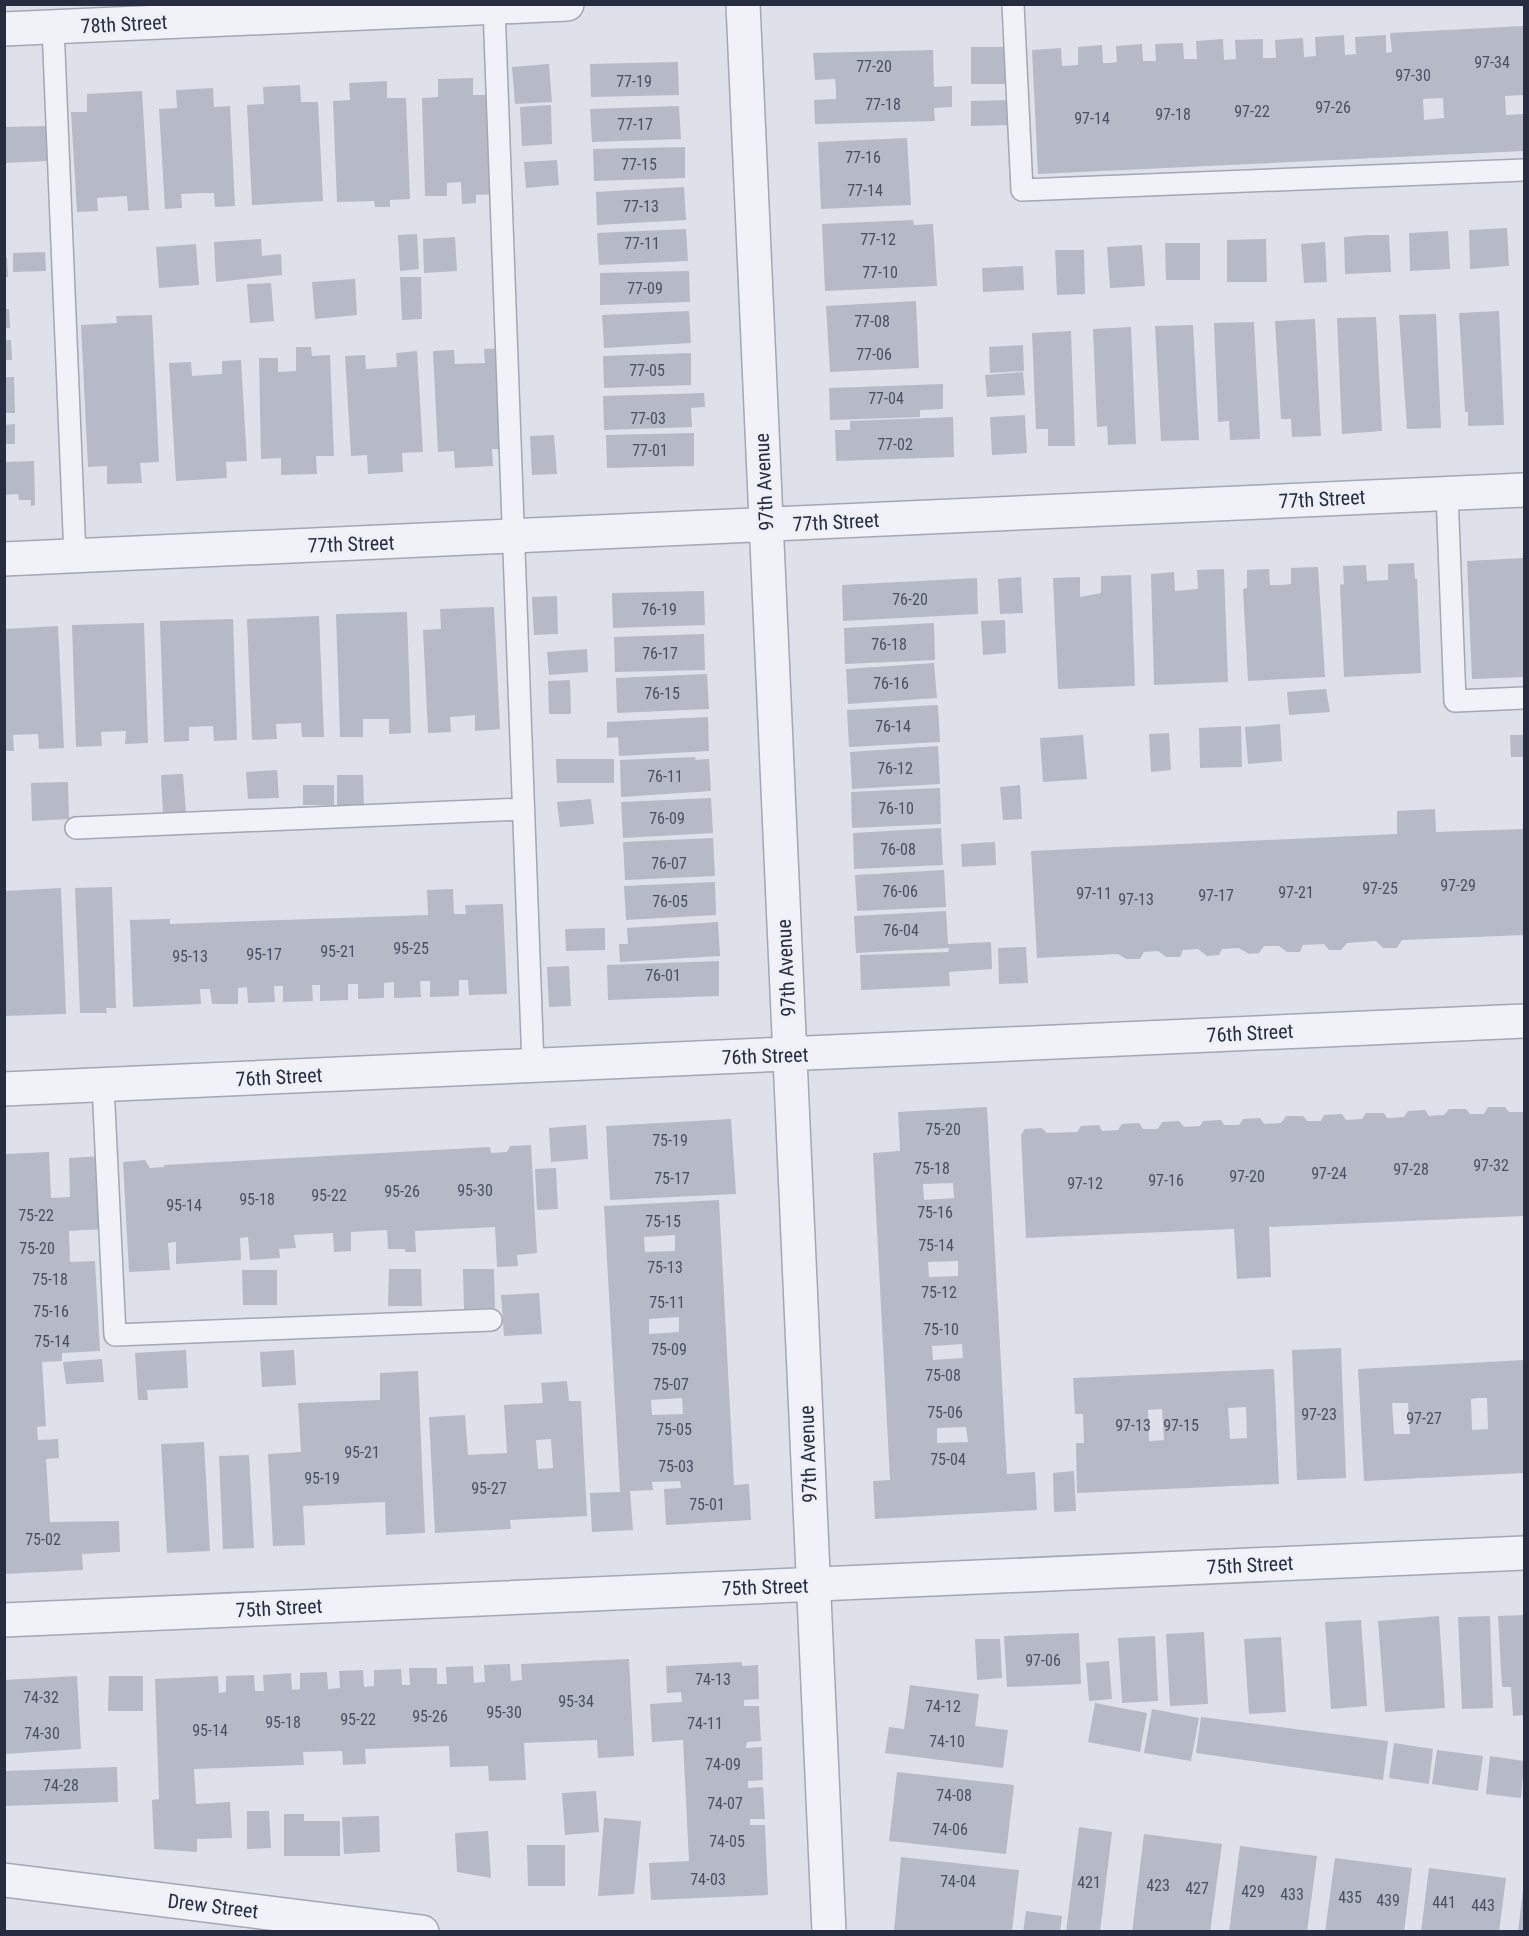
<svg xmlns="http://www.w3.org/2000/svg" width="1529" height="1936" font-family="'Roboto Condensed',sans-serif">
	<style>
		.building { fill: #b5bac6; fill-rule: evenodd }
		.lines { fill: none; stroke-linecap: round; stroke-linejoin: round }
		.service-casing { stroke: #a3a7b3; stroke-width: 24 }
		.minor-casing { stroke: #a3a7b3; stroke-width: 36 }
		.service { stroke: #f1f2f7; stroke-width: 21 }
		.minor { stroke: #f1f2f7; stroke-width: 33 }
		.labels { text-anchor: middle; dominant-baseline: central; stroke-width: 5; stroke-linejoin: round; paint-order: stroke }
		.number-label { font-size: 16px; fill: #4a5062 }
		.street-label { font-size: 20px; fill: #262d40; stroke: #edf0f6 }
	</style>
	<rect width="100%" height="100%" fill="#dee1e9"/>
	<!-- building -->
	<path class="building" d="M1524,26v69l-19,1 1,19 18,-1v37l-486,23 -6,-124 29,-2 1,18 16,-1v-18l24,-2 1,18h7l7,-1 -1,-16 26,-2 1,17h13l-1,-17 28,-1 1,16h13l-1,-18 27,-2 1,21 12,-1 -1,-19 28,-1v19h13l-1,-18 28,-2 1,19 12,-1 -1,-19 29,-2 1,20 11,-1 -1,-17 31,-2v18l6,-1 -2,-19zM1443,98l1,20 -20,2 -1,-21z
		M971,47h39v37h-39z
		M933,50l1,37 18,-1v21l-18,1 1,13 -120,3 -1,-24 22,-1v-10l-1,-10 -20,1 -2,-27z
		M678,62l1,33 -88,2 -1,-33z
		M549,64l3,38 -37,2 -3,-37z
		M473,78v17h22l3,99 -22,1v8l-14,1 -1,-22 -14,1v13h-22l-3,-98 16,-1v-18z
		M387,81v17h19l4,101 -20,1v7h-15l-1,-6 -37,1 -4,-101 17,-1 -1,-17z
		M300,85l1,17h17l5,99 -71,4 -5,-100 17,-1 -1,-17z
		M213,88l1,19 16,-1 5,100 -20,1 -1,-14h-14l-19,1 1,14 -17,1 -6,-100 18,-1 -1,-18z
		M142,91l7,119 -21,1 -1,-15 -30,2 1,13 -21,1 -6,-100h16v-18z
		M1013,100v25l-42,1v-25z
		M551,105l1,39 -30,2 -2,-39z
		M679,106l2,33 -89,3 -2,-33z
		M48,126l1,35 -45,2v-36z
		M907,138l4,67 -90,4 -3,-67z
		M685,147v31l-91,3 -1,-32z
		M557,160l2,25 -33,3 -2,-26z
		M684,187l2,33 -89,5 -1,-33z
		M913,220l1,5 19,-1 4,62 -112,5 -3,-67z
		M1507,228l2,38 -39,3 -1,-39z
		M686,229l2,32 -89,4 -2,-32z
		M1448,231l2,38 -40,2 -1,-38z
		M417,234l2,35 -19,2 -2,-36z
		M1366,235h23l2,37 -46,2 -1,-37z
		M455,237l2,34 -33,2 -1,-34z
		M261,239l1,17 19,-2 1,21 -66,7 -2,-40z
		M1266,239l1,43h-40v-42z
		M1325,242l2,40 -23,1 -3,-39z
		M1165,243h35v37h-34z
		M196,244l3,41 -40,3 -3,-41z
		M1142,245l3,41 -35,2 -3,-41z
		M1055,250h29l1,44 -28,1z
		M45,252l1,19 -33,1v-19z
		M4,257h3l1,20h-4z
		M1023,266l1,24 -41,2 -1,-24z
		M689,271l1,31 -90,3v-32z
		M400,277h21l1,42 -20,1z
		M355,279l2,36 -42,4 -3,-37z
		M271,283l3,38 -24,2 -3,-39z
		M916,301l3,67 -89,4 -4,-66z
		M4,309h5l1,19h-6z
		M689,311l2,32 -87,5 -2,-33z
		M1499,311l5,114 -36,1v-14h-3l-6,-99z
		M1436,314l5,114 -34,1 -8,-114z
		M152,315l7,147 -19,1 2,20 -35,1v-18l-19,1 -7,-142 36,-2 -1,-7z
		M1376,317l6,114 -40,3 -5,-116z
		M1315,319l6,117 -29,1 -1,-18h-10l-6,-98z
		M1254,322l6,117 -30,1 -1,-19 -11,1 -4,-99z
		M1193,325l6,115 -38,1 -6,-115z
		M1131,327l5,117 -28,1 -1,-19 -10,1 -4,-98z
		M1071,331l4,115h-27v-17h-12l-4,-96z
		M4,340h7l1,20h-8z
		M1023,345l1,26 -34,2 -1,-26z
		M296,347h15l1,9 18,-1 4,101h-18l1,18 -36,1v-17l-20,1 -2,-101h19v14l18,-1z
		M504,348l4,101h-16l1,17 -38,2 -1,-17 -16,1 -5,-101 21,-1 1,14 30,-1 -1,-14z
		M417,351l6,101 -21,1 1,19 -35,2 -1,-19 -16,1 -6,-100 20,-1 1,14 16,-1 15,-1 -1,-14z
		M691,353v32l-87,3 -1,-32z
		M241,360l6,101 -21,1 1,16 -51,3 -7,-118 22,-1 1,14 30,-2v-13z
		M1023,372l2,23 -38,2 -2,-22z
		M4,377h10l1,36h-11z
		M943,384v25l-23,1v7l-90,3 -1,-32z
		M704,393l1,14 -14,1 1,19 -88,3 -1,-34z
		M1025,415l2,38 -35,2 -2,-38z
		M953,417l1,40 -118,4 -1,-31h15v-9z
		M15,424v20h-11v-19z
		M694,433v33l-87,2 -1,-33z
		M554,435l3,39 -25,1 -2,-39z
		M34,461l1,44 -4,1v-6h-12l-1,-6 -14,1v-33z
		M1524,558v119l-52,2 -5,-118z
		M1414,563l1,16h2l4,94 -77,4 -4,-92 4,-1 -1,-18 23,-1 1,16 21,-1v-16z
		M1318,567l7,110 -77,4 -5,-92 4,-1v-18l22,-1 1,16h11l10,-1v-16z
		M1224,569l4,113 -74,3 -3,-111 23,-2 1,19 23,-2 -1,-19z
		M1131,575l4,111 -77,3 -5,-111 27,-1v20l21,-4v-17z
		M1021,577l2,36 -23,1 -2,-35z
		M977,578l1,36 -135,7 -1,-36z
		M704,591l1,34 -92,3 -1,-35z
		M557,596l1,38 -24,1 -2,-38z
		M494,607l6,122 -25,2v-16l-11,1 -14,1 1,15 -23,1 -5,-103 18,-1 -1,-20z
		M407,612l4,121 -22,1v-15h-26v18h-23l-4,-123z
		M319,616l5,121h-22l-1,-14 -25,1 1,15 -25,1 -5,-121z
		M233,619l4,121 -23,1 -1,-15 -24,1v14l-25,1 -4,-121z
		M1005,620l1,33 -23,2 -2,-34z
		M144,623l4,120 -23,1 1,-13 -25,1 1,14 -26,1 -4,-122z
		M934,623l1,37 -90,4 -1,-36z
		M58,626l6,122 -25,1 -1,-15 -25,1 1,16h-10v-122z
		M704,634l1,36 -90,2 -1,-35z
		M587,649l1,23 -39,3 -2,-23z
		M934,663l3,35 -89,6 -2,-35z
		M707,674l2,35 -92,4 -1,-35z
		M570,680l1,34h-22l-1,-33z
		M1326,689l4,23 -41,3 -2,-23z
		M938,705l2,37 -91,5 -2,-37z
		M708,717l1,34 -90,5 -1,-19 -11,1v-16z
		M1280,724l2,37 -34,3 -3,-37z
		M1241,726l1,41 -42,1 -1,-40z
		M1169,733l2,37 -20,2 -2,-38z
		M1083,735l4,44 -44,3 -3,-44z
		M1510,735h14v22h-13z
		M938,746l2,38 -88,5 -2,-37z
		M696,757l-1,3 14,-1 2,32 -90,6 -1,-37z
		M556,759h58v24h-57z
		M277,770l2,28 -31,1 -2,-27z
		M183,774l3,39 -23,1 -2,-39z
		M337,775h26l1,32 -27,1z
		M68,782l1,37 -37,2 -1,-38z
		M303,785h31v20h-31z
		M1020,785l2,34 -19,1 -3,-33z
		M940,788l1,36 -89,4 -1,-36z
		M711,798l2,35 -90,5 -2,-36z
		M591,799l3,25 -34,3 -3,-25z
		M1435,809l1,23 88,-3v106l-122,5 -5,8h-14l-7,-7 -29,2 -6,7h-12l-5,-6 -21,1 -3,7h-13l-8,-6h-15l-5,7 -10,1 -10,-6 -17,1 -3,6 -12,1 -9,-7 -15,1 -3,7h-14l-8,-6 -14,1 -4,7h-14l-8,-5 -81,4 -6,-107 366,-17v-23z
		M941,828l2,37 -89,4 -1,-36z
		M713,838l2,38 -90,4 -2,-38z
		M995,842l1,23 -34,2 -1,-23z
		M944,870l2,37 -89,4 -2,-36z
		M715,882l1,33 -90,5 -2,-34z
		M112,887l4,121h-10l1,5h-27l-5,-125z
		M61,888l5,126 -62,2v-125z
		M453,889l1,25h12l-1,-9 38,-1 4,90 -38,1 -1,-15h-9v16l-29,1v-16h-10l1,16 -27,1v-16l-10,1v15l-26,1v-15h-10v16l-28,1v-16h-8l1,16 -30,1v-16h-9l1,16 -27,1 -1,-16 -9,1v16h-26l-2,-15h-10l1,15 -68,3 -3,-87 40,-1v5l258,-9 -1,-25z
		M946,911l2,33 43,-2 1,27 -43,3 1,14 -89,4 -1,-35 88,-3 1,-4 -93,5 -2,-37z
		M718,922l2,34 -100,6 -1,-18h9l-1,-16z
		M605,928v22l-39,1 -1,-22z
		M1026,947l2,36 -29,1 -1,-36z
		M719,961v35l-111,4 -1,-35z
		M569,966l2,40 -22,1 -2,-40z
		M987,1107l20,367 28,-2 2,38 -162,9 -2,-38 17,-1 -17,-327 27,-2 -2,-39zM953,1183l1,15 -30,2 -1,-16zM958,1261v15l-29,1 -1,-15zM962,1344l1,14 -30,2 -1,-14zM966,1427l2,15 -31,1v-15z
		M1488,1107h17l4,5h15v104l-255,11 2,50 -34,2 -3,-50 -208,9 -5,-103 4,-6 17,-1 5,5 30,-1 4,-6 18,-1 3,6 16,-1 4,-6 17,-1 4,6h15l4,-7 17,-1 5,6 16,-1 3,-5 18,-1 3,5h15l4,-6 17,-1 4,6 17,-1 5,-7h17l4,5h14l3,-6 18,-1 4,6 16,-1 4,-6h18l3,5 17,-1 4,-6 17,-1 4,6 15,-1 5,-6h17l4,5h14z
		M731,1119l5,75 -126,6 -4,-74z
		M586,1125l2,34 -37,3 -2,-34z
		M531,1145l6,108 -20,2 1,11 -21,1 -2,-40 -80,4 1,21h-11v-3h-17l-1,-19 -36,2v19l-17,1 -1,-19 -39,2 2,13 -17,1 1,9 -30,2 -2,-23 -8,1 1,22 -65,4v-22l-8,1 2,27 -41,2 -6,-110 22,-2 5,8 14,-1v-2l326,-18 1,6 16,-1 3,-6z
		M49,1152l2,46 19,-1 -1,-39 32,-2 4,73 -36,2 1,31 25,-1 5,90 -38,2v8l-20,1 4,64 -9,1 1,13 20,-1 1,19 -13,1 4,63 69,-1 1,31 -38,2 1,16 -79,4v-420z
		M556,1168l2,41 -21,1 -2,-41z
		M719,1200l15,285 15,-1 2,36 -85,5 -2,-36 17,-1 -1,-7 -28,1 1,8 -23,1 3,39 -41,2 -2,-39 30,-1 -16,-286zM675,1235v16l-30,1 -1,-15zM679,1317v15l-30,2v-15zM682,1398l1,16 -31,1 -1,-15z
		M389,1269h32l1,37h-34z
		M463,1269h31l1,39 -31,1z
		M242,1270h35v35h-34z
		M539,1293l3,41 -38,2 -3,-41z
		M1341,1348l5,130 -49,2 -5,-130z
		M186,1350l2,38 -41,2 1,10h-10l-3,-47z
		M294,1350l2,35 -34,2 -2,-35z
		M102,1359l2,23 -38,2 -3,-22z
		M1524,1360v113l-160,8 -6,-112zM1479,1398h8l1,31 -16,1 -1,-31zM1392,1403h16l2,31h-16z
		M1274,1369l5,115 -202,9 -1,-50h8l-1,-29h-8l-2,-36zM1246,1407l1,31 -17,1 -2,-31zM1162,1409l2,31 -15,1 -1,-31z
		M418,1371l7,162 -39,2 -1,-33 -82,4 2,39 -32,1 -5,-92 33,-2 -3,-49 82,-3v-27z
		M567,1381l2,20h12l6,115 -77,4 1,9 -76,4 -6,-116 36,-2 3,40 39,-2 -3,-48 39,-2 -2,-20zM551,1439l2,29 -15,1 -2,-29z
		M204,1442l6,109 -43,2 -6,-109z
		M249,1455l5,93 -31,1 -4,-93z
		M1074,1471l2,40 -22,1 -1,-39z
		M1524,1615v100l-11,1 -2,-29h-9l-4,-71z
		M1439,1616l6,92 -60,4 -7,-91z
		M1490,1616l3,92 -31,1 -4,-92z
		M1361,1620l6,86 -36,3 -6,-87z
		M1204,1632l4,72 -38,2 -4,-72z
		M1079,1633l2,51 -74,3 -3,-51z
		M1155,1636l3,65 -36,2 -4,-65z
		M1281,1637l5,75 -37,2 -5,-75z
		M975,1639h25l2,39 -25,2z
		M629,1659l5,97 -36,2 -1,-18 -73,3 2,37 -37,1 -1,-15 -38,1 -1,-21 -84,3 1,15 -23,1 -1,-14 -39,1 1,13 -110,4 2,35 34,-2 2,36 -35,1v13l-43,-3 -2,-49 7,-1 -4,-120 63,-3 1,17 7,-1v-16l28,-1 1,16h9l-1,-16 28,-2 1,17 8,-1v-16l27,-1 1,17 12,-1 -1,-17 24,-1 1,17 10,-1v-16l27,-1 1,16h8l-1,-17h28v16h10l-1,-17 27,-1 1,17 11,-1 -1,-17 26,-1 1,17 11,-1 -1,-16z
		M1109,1661l3,38 -23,2 -3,-38z
		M742,1662v4l16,-1 1,34 -15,1v6h15l2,35 -14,1 -1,6 16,-1 1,33 -15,1v7l15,-1 2,32h-15v6h15l3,70 -117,5 -2,-37 40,-2 -6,-121 -31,2 -2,-38 32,-2 -1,-10 -14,1 -1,-27z
		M77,1676l4,73 -77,5v-74z
		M109,1676h34v35h-35z
		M910,1685l69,9 -4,32 33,4 -5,38 -118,-15 4,-26 15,2z
		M1095,1703l52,10 -7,39 -52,-10z
		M1152,1709l47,9 -8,43 -47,-8z
		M1201,1717l187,24 -5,39 -187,-27z
		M1394,1743l39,6 -4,35 -40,-6z
		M1437,1750l46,6 -5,35 -46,-7z
		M1490,1756l34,5 -3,37 -35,-4z
		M117,1767l1,35 -114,4v-35z
		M897,1772l117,13 -8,69 -117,-13z
		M596,1791l3,41 -34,3 -3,-42z
		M247,1811h22l2,37 -24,1z
		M284,1814h20v7h36v35h-56z
		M379,1816l1,36 -36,2 -2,-37z
		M604,1818l37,3 -7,73 -36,2z
		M1079,1827l33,5 -12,100h-34z
		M488,1831l3,47 -34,-6 -2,-39z
		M1144,1834l78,10 -12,88h-78z
		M527,1845h38v41h-37z
		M1240,1846l77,10 -10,76h-78z
		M901,1857l118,13 -7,62 -118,-1z
		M1335,1858l77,10 -8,64h-79z
		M1429,1868l77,10 -7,54h-78z
		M1523,1890l1,42h-6z
		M1026,1911l36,5 -2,16h-37z"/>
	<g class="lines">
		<!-- service casing -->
		<g class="service-casing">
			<path id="service" d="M1013,4l9,186 502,-20
				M494,7l39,1059
				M53,27l22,529
				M1447,493l8,208 69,-3
				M76,828l447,-19
				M103,1085l12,250 376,-15"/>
		</g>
		<!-- minor casing -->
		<g class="minor-casing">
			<path id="minor" d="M743,4l86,1928
				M4,29l563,-25
				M4,559l1520,-69
				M4,1089l1520,-68
				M4,1620l1520,-67
				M4,1880l418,52"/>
		</g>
		<!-- service -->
		<use href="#service" class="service"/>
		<!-- minor -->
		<use href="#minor" class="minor"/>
	</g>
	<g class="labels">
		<!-- number labels -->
		<g class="number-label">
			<text x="1492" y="62">97-34</text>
			<text x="874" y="66">77-20</text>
			<text x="1413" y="75">97-30</text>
			<text x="634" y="81">77-19</text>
			<text x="883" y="104">77-18</text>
			<text x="1333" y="107">97-26</text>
			<text x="1252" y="111">97-22</text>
			<text x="1173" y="114">97-18</text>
			<text x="1092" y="118">97-14</text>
			<text x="635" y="124">77-17</text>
			<text x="863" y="157">77-16</text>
			<text x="639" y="164">77-15</text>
			<text x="865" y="190">77-14</text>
			<text x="641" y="206">77-13</text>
			<text x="878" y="239">77-12</text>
			<text x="642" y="243">77-11</text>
			<text x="880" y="272">77-10</text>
			<text x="645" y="288">77-09</text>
			<text x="872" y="321">77-08</text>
			<text x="874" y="354">77-06</text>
			<text x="647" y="370">77-05</text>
			<text x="886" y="398">77-04</text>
			<text x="648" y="418">77-03</text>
			<text x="895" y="444">77-02</text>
			<text x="650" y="450">77-01</text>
			<text x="910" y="599">76-20</text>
			<text x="659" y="609">76-19</text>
			<text x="889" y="644">76-18</text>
			<text x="660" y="653">76-17</text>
			<text x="891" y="683">76-16</text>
			<text x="662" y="693">76-15</text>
			<text x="893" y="726">76-14</text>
			<text x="895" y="768">76-12</text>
			<text x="665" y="776">76-11</text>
			<text x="896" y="808">76-10</text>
			<text x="667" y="818">76-09</text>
			<text x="898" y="849">76-08</text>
			<text x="669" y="863">76-07</text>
			<text x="1458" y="885">97-29</text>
			<text x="1380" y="888">97-25</text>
			<text x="900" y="891">76-06</text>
			<text x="1296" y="892">97-21</text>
			<text x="1094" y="893">97-11</text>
			<text x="1216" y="895">97-17</text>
			<text x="1136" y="899">97-13</text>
			<text x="670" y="901">76-05</text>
			<text x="901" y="930">76-04</text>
			<text x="411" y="948">95-25</text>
			<text x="338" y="951">95-21</text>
			<text x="264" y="954">95-17</text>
			<text x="190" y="956">95-13</text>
			<text x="663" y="975">76-01</text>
			<text x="943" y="1129">75-20</text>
			<text x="670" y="1140">75-19</text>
			<text x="1491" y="1165">97-32</text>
			<text x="932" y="1168">75-18</text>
			<text x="1411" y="1169">97-28</text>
			<text x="1329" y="1173">97-24</text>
			<text x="1247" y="1176">97-20</text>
			<text x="672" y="1178">75-17</text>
			<text x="1166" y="1180">97-16</text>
			<text x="1085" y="1183">97-12</text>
			<text x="475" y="1190">95-30</text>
			<text x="402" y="1191">95-26</text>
			<text x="329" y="1195">95-22</text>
			<text x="257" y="1199">95-18</text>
			<text x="184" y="1205">95-14</text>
			<text x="935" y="1212">75-16</text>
			<text x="36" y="1215">75-22</text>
			<text x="663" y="1221">75-15</text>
			<text x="936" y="1245">75-14</text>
			<text x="37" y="1248">75-20</text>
			<text x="665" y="1267">75-13</text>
			<text x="50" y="1279">75-18</text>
			<text x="939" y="1292">75-12</text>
			<text x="667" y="1302">75-11</text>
			<text x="51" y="1311">75-16</text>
			<text x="941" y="1329">75-10</text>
			<text x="52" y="1341">75-14</text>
			<text x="669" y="1349">75-09</text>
			<text x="943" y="1375">75-08</text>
			<text x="671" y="1384">75-07</text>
			<text x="945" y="1412">75-06</text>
			<text x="1319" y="1414">97-23</text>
			<text x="1424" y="1418">97-27</text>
			<text x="1133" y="1425">97-13</text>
			<text x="1181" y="1425">97-15</text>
			<text x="674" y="1429">75-05</text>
			<text x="362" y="1452">95-21</text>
			<text x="948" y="1459">75-04</text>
			<text x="676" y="1466">75-03</text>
			<text x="322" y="1478">95-19</text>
			<text x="489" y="1488">95-27</text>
			<text x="707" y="1504">75-01</text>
			<text x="43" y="1539">75-02</text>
			<text x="1043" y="1660">97-06</text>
			<text x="713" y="1679">74-13</text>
			<text x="41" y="1697">74-32</text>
			<text x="576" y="1701">95-34</text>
			<text x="943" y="1706">74-12</text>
			<text x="504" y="1712">95-30</text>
			<text x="430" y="1716">95-26</text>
			<text x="358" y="1719">95-22</text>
			<text x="283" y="1722">95-18</text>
			<text x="705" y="1723">74-11</text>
			<text x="210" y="1730">95-14</text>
			<text x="42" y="1733">74-30</text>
			<text x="947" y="1741">74-10</text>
			<text x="723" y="1764">74-09</text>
			<text x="61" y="1785">74-28</text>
			<text x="954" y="1795">74-08</text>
			<text x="725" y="1803">74-07</text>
			<text x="950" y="1829">74-06</text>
			<text x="727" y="1841">74-05</text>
			<text x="708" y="1879">74-03</text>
			<text x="958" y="1881">74-04</text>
			<text x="1089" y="1882">421</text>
			<text x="1158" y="1885">423</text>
			<text x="1197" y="1888">427</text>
			<text x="1253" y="1891">429</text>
			<text x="1292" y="1894">433</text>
			<text x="1350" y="1897">435</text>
			<text x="1388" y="1900">439</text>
			<text x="1444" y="1902">441</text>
			<text x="1483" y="1905">443</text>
		</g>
		<!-- street labels -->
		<g class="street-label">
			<text transform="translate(124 24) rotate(-3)">78th Street</text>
			<text transform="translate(764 482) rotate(-93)">97th Avenue</text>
			<text transform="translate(1322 499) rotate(-3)">77th Street</text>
			<text transform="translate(836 522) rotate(-3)">77th Street</text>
			<text transform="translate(351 544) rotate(-2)">77th Street</text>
			<text transform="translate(786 968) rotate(-93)">97th Avenue</text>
			<text transform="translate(1250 1033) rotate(-3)">76th Street</text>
			<text transform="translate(765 1056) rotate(-2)">76th Street</text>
			<text transform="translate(279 1077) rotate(-3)">76th Street</text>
			<text transform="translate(808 1454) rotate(-92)">97th Avenue</text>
			<text transform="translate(1250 1565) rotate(-3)">75th Street</text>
			<text transform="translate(765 1587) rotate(-2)">75th Street</text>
			<text transform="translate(279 1608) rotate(-3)">75th Street</text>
			<text transform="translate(213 1906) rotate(7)">Drew Street</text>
		</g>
	</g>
	<!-- border -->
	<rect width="1529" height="1936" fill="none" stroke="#262d40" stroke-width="12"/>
</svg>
